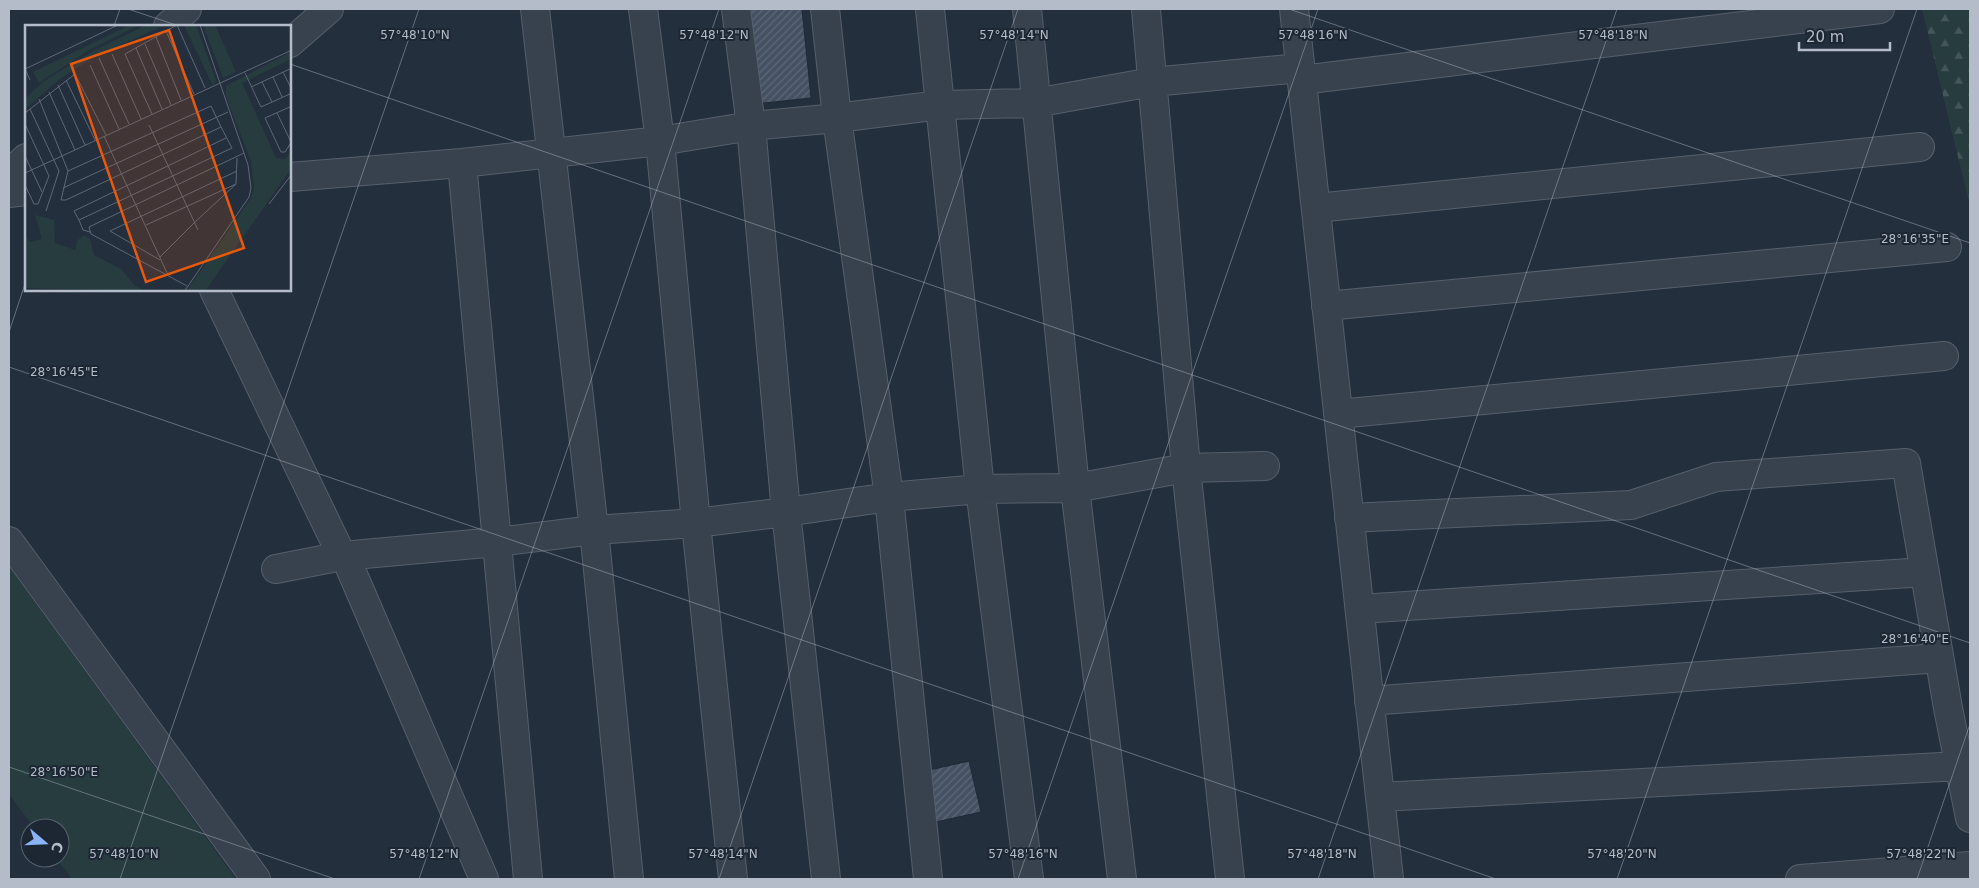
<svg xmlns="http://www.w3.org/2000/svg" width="1979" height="888" font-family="'DejaVu Sans',sans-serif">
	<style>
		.grass { fill: #263c3f }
		.forest { fill: url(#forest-firs) }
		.building { fill: url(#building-hatch); stroke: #1f2835 }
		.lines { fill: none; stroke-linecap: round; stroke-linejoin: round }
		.minor-casing { stroke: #565f6c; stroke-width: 30 }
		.minor { stroke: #38414e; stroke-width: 28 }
		.ticks { fill: none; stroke: #b4bcc9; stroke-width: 1; stroke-opacity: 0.45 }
		.inset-road { fill: none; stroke: #5e6776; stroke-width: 1 }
		.view { fill: #e8590c; fill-opacity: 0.15; stroke: #e8590c; stroke-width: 2.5 }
		.inset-edge { fill: none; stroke: #b4bcc9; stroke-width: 2.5 }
		.ticks-label { font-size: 12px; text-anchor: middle; fill: #b4bcc9; stroke: #1d2633; stroke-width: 4; stroke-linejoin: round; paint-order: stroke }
	</style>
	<defs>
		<pattern id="forest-firs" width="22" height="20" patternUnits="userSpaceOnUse" patternTransform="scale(1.25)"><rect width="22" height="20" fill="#263c3f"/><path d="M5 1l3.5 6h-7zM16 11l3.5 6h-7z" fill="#435659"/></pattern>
		<pattern id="building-hatch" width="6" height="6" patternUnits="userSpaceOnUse" patternTransform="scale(1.25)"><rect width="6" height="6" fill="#455162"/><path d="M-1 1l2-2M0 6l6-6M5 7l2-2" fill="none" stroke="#5d6877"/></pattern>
	</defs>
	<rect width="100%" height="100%" fill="#242f3e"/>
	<!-- grass -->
	<path class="grass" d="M9,566l227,313h-164l-16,-21h4v-30h-26l-25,-34z"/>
	<!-- forest -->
	<path class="forest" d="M1922,9h48v201v-4z"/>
	<!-- building -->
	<path class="building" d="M746,9h56l9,89 -56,6z
		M969,761l12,51 -45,10 -11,-51z"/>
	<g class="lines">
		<!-- minor casing -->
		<g class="minor-casing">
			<path id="minor" d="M535,9l59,521 35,349
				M643,9l17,132 36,382 37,356
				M736,9l15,117 35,386 40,367
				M825,9l12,109 52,379 39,382
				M930,9l50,480 49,390
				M1027,9l48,479 47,391
				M1146,9l40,459 44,411
				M1294,9l95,870
				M168,26l19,-17
				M290,43l39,-34
				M1302,80l578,-71
				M462,163l66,716
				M9,174l17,-16
				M290,177l172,-14 198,-22 91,-15 86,-8 103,-13 95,-2 117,-21 148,-14
				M9,193l17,-2
				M1316,208l604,-61
				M214,290l128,266
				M1326,306l621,-59
				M1338,414l606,-58
				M1349,518l282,-13 85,-28 190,-14 42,245 22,110
				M9,541l247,338
				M345,556l139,323
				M276,569l66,-13 155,-14 97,-12 102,-7 90,-11 103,-15 91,-8 95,-1 111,-20 79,-2
				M1360,609l565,-37
				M1369,701l570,-43
				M1380,797l580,-31
				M1800,879l170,-13"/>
		</g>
		<!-- minor -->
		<use href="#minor" class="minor"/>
	</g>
	<!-- ticks -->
	<path class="ticks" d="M128,9l51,17M1289,9l681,234M114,26l6,-17M290,64l1680,579M9,332l17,-51M9,367l1487,512M9,767l326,112M120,879l299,-870M419,879l300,-870M719,879l299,-870M1018,879l300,-870M1318,879l299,-870M1617,879l300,-870M1917,879l53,-155"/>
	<!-- overview -->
	<g transform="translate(25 25)">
		<rect width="266" height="266" fill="#242f3e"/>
		<path d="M178,0h12l21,47 -13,6zM266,27v7l-49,24 34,75 9,1 6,-9v19l-86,122 -19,1 65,-94 3,-10 -3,-27 -25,-64v-11z" fill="#263c3f"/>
		<path d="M105,0h9l-50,25 -50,33 -6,-11zM121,0h19l-71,32 -34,22 -35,30v-10l19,-18 49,-30zM159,0h12l20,55 -3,6zM10,190l19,5 1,23 20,7 2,-9 7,-6 6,4 4,16 27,14 14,17 12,5 -122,-3v-52l5,6 12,-3z" fill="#263c3f"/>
		<path class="inset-road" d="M141,6l28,63M131,12l25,63M120,19l26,61M111,23l26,61M87,29l29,65M74,33l30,66M65,40l29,64M258,47l9,18M220,48l16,34 31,-14M248,52l9,20M5,55l-5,-11 93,-44M41,55l29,60M237,57l10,20M33,60l27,60M226,62l41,-19M24,67l26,58M14,74l29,72 143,-65 10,21 -155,73h-5l7,-29M267,81l-27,12 16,34h4l7,-11M5,84l29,62 -13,40M0,88l50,-39 31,61M252,88l14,29M127,89l-27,-60 52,-29 28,63M0,99l24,52 -11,28h-4l-9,-19M124,100l49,105M79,111l64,139M0,131l17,36M0,148l267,-123M38,163l165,-76M244,179l23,-30M54,195l-5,-9 152,-73M169,198l42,-39 1,-26M121,200l90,-41M65,207l-7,-2 -4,-10 153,-72 -11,-21M135,232l34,-34M135,235l-50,-29 127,-60M162,261l-96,-52 -2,-7 155,-74M159,267l65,-95 2,-9 -3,-23 -48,-140"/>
		<path class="view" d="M144,5l75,218 -98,34 -75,-218z"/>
		<rect width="266" height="266" class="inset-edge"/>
	</g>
	<g class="ticks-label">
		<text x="415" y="39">57°48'10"N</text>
		<text x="1014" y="39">57°48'14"N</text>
		<text x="1313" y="39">57°48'16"N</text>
		<text x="714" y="39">57°48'12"N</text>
		<text x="1613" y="39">57°48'18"N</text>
		<text x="1915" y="243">28°16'35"E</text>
		<text x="64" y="376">28°16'45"E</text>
		<text x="1915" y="643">28°16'40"E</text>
		<text x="64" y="776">28°16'50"E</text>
		<text x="124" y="858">57°48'10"N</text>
		<text x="424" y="858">57°48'12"N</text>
		<text x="723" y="858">57°48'14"N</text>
		<text x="1023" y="858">57°48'16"N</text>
		<text x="1322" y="858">57°48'18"N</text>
		<text x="1622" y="858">57°48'20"N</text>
		<text x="1921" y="858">57°48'22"N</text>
	</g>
	<!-- border -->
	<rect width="1979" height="888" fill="none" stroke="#b4bcc9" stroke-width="20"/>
	<!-- north arrow -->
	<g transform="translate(45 843) rotate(109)"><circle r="24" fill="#1d2633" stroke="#59626f"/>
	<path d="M0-4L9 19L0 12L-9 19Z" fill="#8ab4f8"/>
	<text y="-8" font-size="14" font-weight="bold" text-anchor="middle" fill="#b4bcc9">С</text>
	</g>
	<!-- scale -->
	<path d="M1799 42v8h91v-8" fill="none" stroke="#b4bcc9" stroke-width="2.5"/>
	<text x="1806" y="42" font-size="15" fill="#b4bcc9" stroke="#1d2633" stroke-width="4" paint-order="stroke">20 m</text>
</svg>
